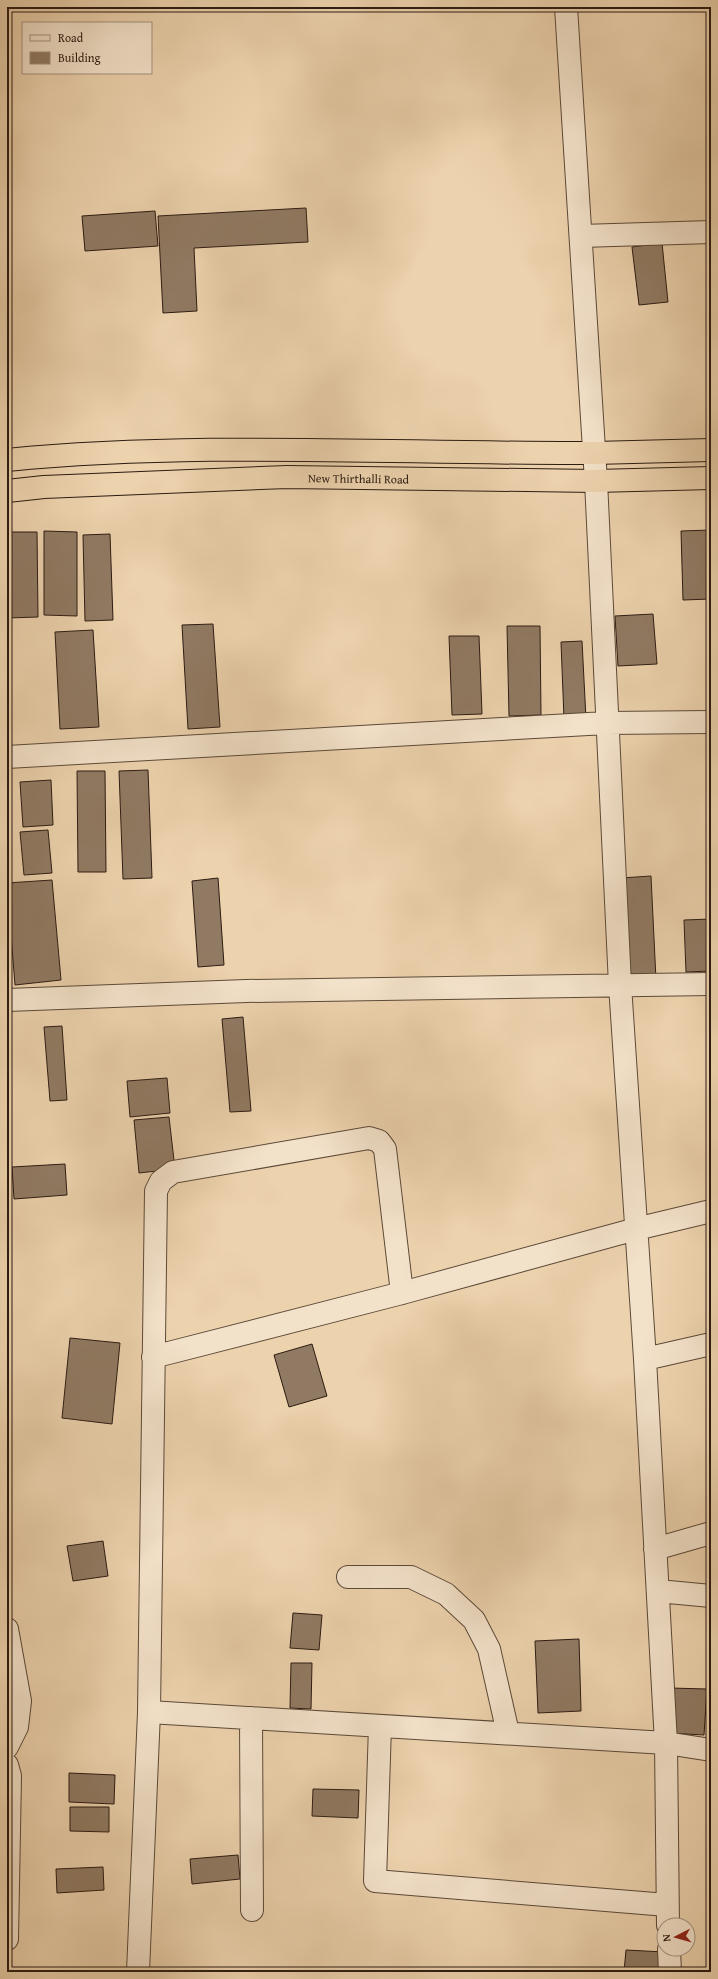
<svg xmlns="http://www.w3.org/2000/svg" width="718" height="1979" font-family="'Gentium Book Plus',serif">
	<style>
		.building { fill: #907a63; stroke: #2c1b12 }
		.lines { fill: none; stroke-linecap: round; stroke-linejoin: round }
		.minor-casing { stroke: #5c4939; stroke-width: 24 }
		.tertiary-casing { stroke: #5c4939; stroke-width: 24 }
		.trunk-casing { stroke: #2c1b12; stroke-width: 24 }
		.minor { stroke: #f3e2ca; stroke-width: 22 }
		.tertiary { stroke: #f3e2ca; stroke-width: 22 }
		.trunk { stroke: #ecd2ad; stroke-width: 22 }
		.labels { text-anchor: middle; dominant-baseline: central; stroke-width: 3; stroke-linejoin: round; paint-order: stroke }
		.street-label { font-size: 12px; fill: #2c1b12; stroke: #f3e2ca }
	</style>
	<rect width="100%" height="100%" fill="#ecd2ad"/>
	<filter id="stains"><feTurbulence type="fractalNoise" baseFrequency=".005" numOctaves="4"/><feColorMatrix values="0 0 0 0 .2 0 0 0 0 .09 0 0 0 0 .02 0 0 0 .5 -.17"/></filter>
	<radialGradient id="worn" r=".72"><stop offset=".6" stop-color="#630" stop-opacity="0"/><stop offset="1" stop-color="#630" stop-opacity=".3"/></radialGradient>
	<!-- building -->
	<path class="building" d="M306,208l2,34 -114,6 3,63 -34,2 -5,-97z
		M155,211l3,35 -73,5 -3,-35z
		M662,243l6,59 -29,3 -7,-58z
		M711,530v69l-28,1 -2,-69z
		M44,531l33,1v84l-33,-1z
		M7,532h30l1,85 -31,1z
		M110,534l3,86 -28,1 -2,-86z
		M653,614l4,50 -39,2 -3,-50z
		M213,624l7,103 -32,2 -6,-104z
		M507,626h33l1,89 -32,1z
		M93,630l6,97 -39,2 -5,-97z
		M449,636h30l3,78 -30,1z
		M582,641l4,78h-22l-3,-77z
		M148,770l4,108 -29,1 -4,-108z
		M77,771h28l1,101h-28z
		M51,780l2,45 -30,2 -3,-45z
		M48,830l4,43 -28,2 -4,-43z
		M651,876l5,104 -31,1 -4,-103z
		M218,878l6,87 -26,2 -6,-86z
		M52,880l9,100 -46,5 -8,-102z
		M711,919v52l-25,1 -2,-52z
		M243,1017l8,94 -21,1 -8,-93z
		M62,1026l5,74 -17,1 -6,-74z
		M167,1078l3,35 -40,4 -3,-36z
		M169,1117l6,52 -36,4 -5,-53z
		M65,1164l2,31 -53,4 -2,-32z
		M70,1338l50,5 -8,81 -50,-6z
		M312,1344l15,52 -38,11 -15,-52z
		M103,1541l5,35 -35,5 -6,-35z
		M293,1613l29,2 -3,35 -29,-2z
		M579,1639l2,72 -43,2 -3,-72z
		M291,1663h21l-1,46 -21,-1z
		M670,1688l37,1 -3,46 -36,-2z
		M69,1773l46,2 -1,29 -45,-2z
		M313,1789l46,1 -1,28 -46,-2z
		M70,1807h39v25l-39,-1z
		M238,1855l2,24 -48,5 -2,-25z
		M103,1867l1,23 -47,3 -1,-24z
		M626,1950l38,2 -2,20h-38z"/>
	<g class="lines">
		<!-- minor casing -->
		<g class="minor-casing">
			<path id="minor" d="M581,236l130,-4
				M596,481l24,504 25,374 21,384 2,182
				M7,757l599,-34 105,-1
				M7,1000l239,-9 465,-7
				M153,1357l249,-64 234,-64 75,-18
				M645,1359l66,-15
				M655,1549l56,-16
				M348,1577h63l35,17 28,26 15,29 19,84
				M658,1591l53,5
				M7,1629l13,72 -3,26 -10,20
				M149,1712l517,31 45,7
				M251,1718l1,192
				M380,1726l-5,155 292,24
				M7,1765l3,11 -3,163
				M669,1949l1,23
				M138,1972l11,-260 7,-521 5,-10 12,-9 196,-34 10,3 6,8 17,144"/>
		</g>
		<!-- tertiary casing -->
		<g class="tertiary-casing">
			<path id="tertiary" d="M566,7l30,474"/>
		</g>
		<!-- trunk casing -->
		<g class="trunk-casing">
			<g id="trunk">
				<path d="M7,460c195,-19 391,-6 587,-7 39,-1 78,-2 117,-3"/>
				<path id="s1" d="M7,491l37,-4 243,-10 309,4 115,-3"/>
			</g>
		</g>
		<!-- minor -->
		<use href="#minor" class="minor"/>
		<!-- tertiary -->
		<use href="#tertiary" class="tertiary"/>
		<!-- trunk -->
		<use href="#trunk" class="trunk"/>
	</g>
	<g class="labels">
		<!-- street labels -->
		<g class="street-label">
			<text stroke="none"><textPath href="#s1" startOffset="352">New Thirthalli Road</textPath></text>
		</g>
	</g>
	<!-- margin -->
	<rect width="718" height="1979" fill="none" stroke="#ecd2ad" stroke-width="24"/>
	<rect x="8" y="8" width="702" height="1963" fill="none" stroke="#2c1b12" stroke-width="2"/>
	<rect x="12" y="12" width="694" height="1955" fill="none" stroke="#2c1b12"/>
	<!-- legend -->
	<rect x="22" y="22" width="130" height="52" fill="#f3e2ca" stroke="#a39280"/>
	<rect x="30" y="35" width="20" height="6" fill="#f3e2ca" stroke="#a39280"/>
	<text x="58" y="42" font-size="12" fill="#2c1b12">Road</text>
	<rect x="30" y="52" width="20" height="12" fill="#907a63" stroke="#a39280"/>
	<text x="58" y="62" font-size="12" fill="#2c1b12">Building</text>
	<!-- north arrow -->
	<g transform="translate(676 1937) rotate(264)"><circle r="19" fill="#f3e2ca" stroke="#a39280"/>
	<path d="M0-3L7 15L0 10L-7 15Z" fill="#8f2418"/>
	<text y="-6" font-size="11" font-weight="bold" text-anchor="middle" fill="#2c1b12">N</text>
	</g>
	<rect width="100%" height="100%" filter="url(#stains)"/>
	<rect width="100%" height="100%" fill="url(#worn)"/>
</svg>
